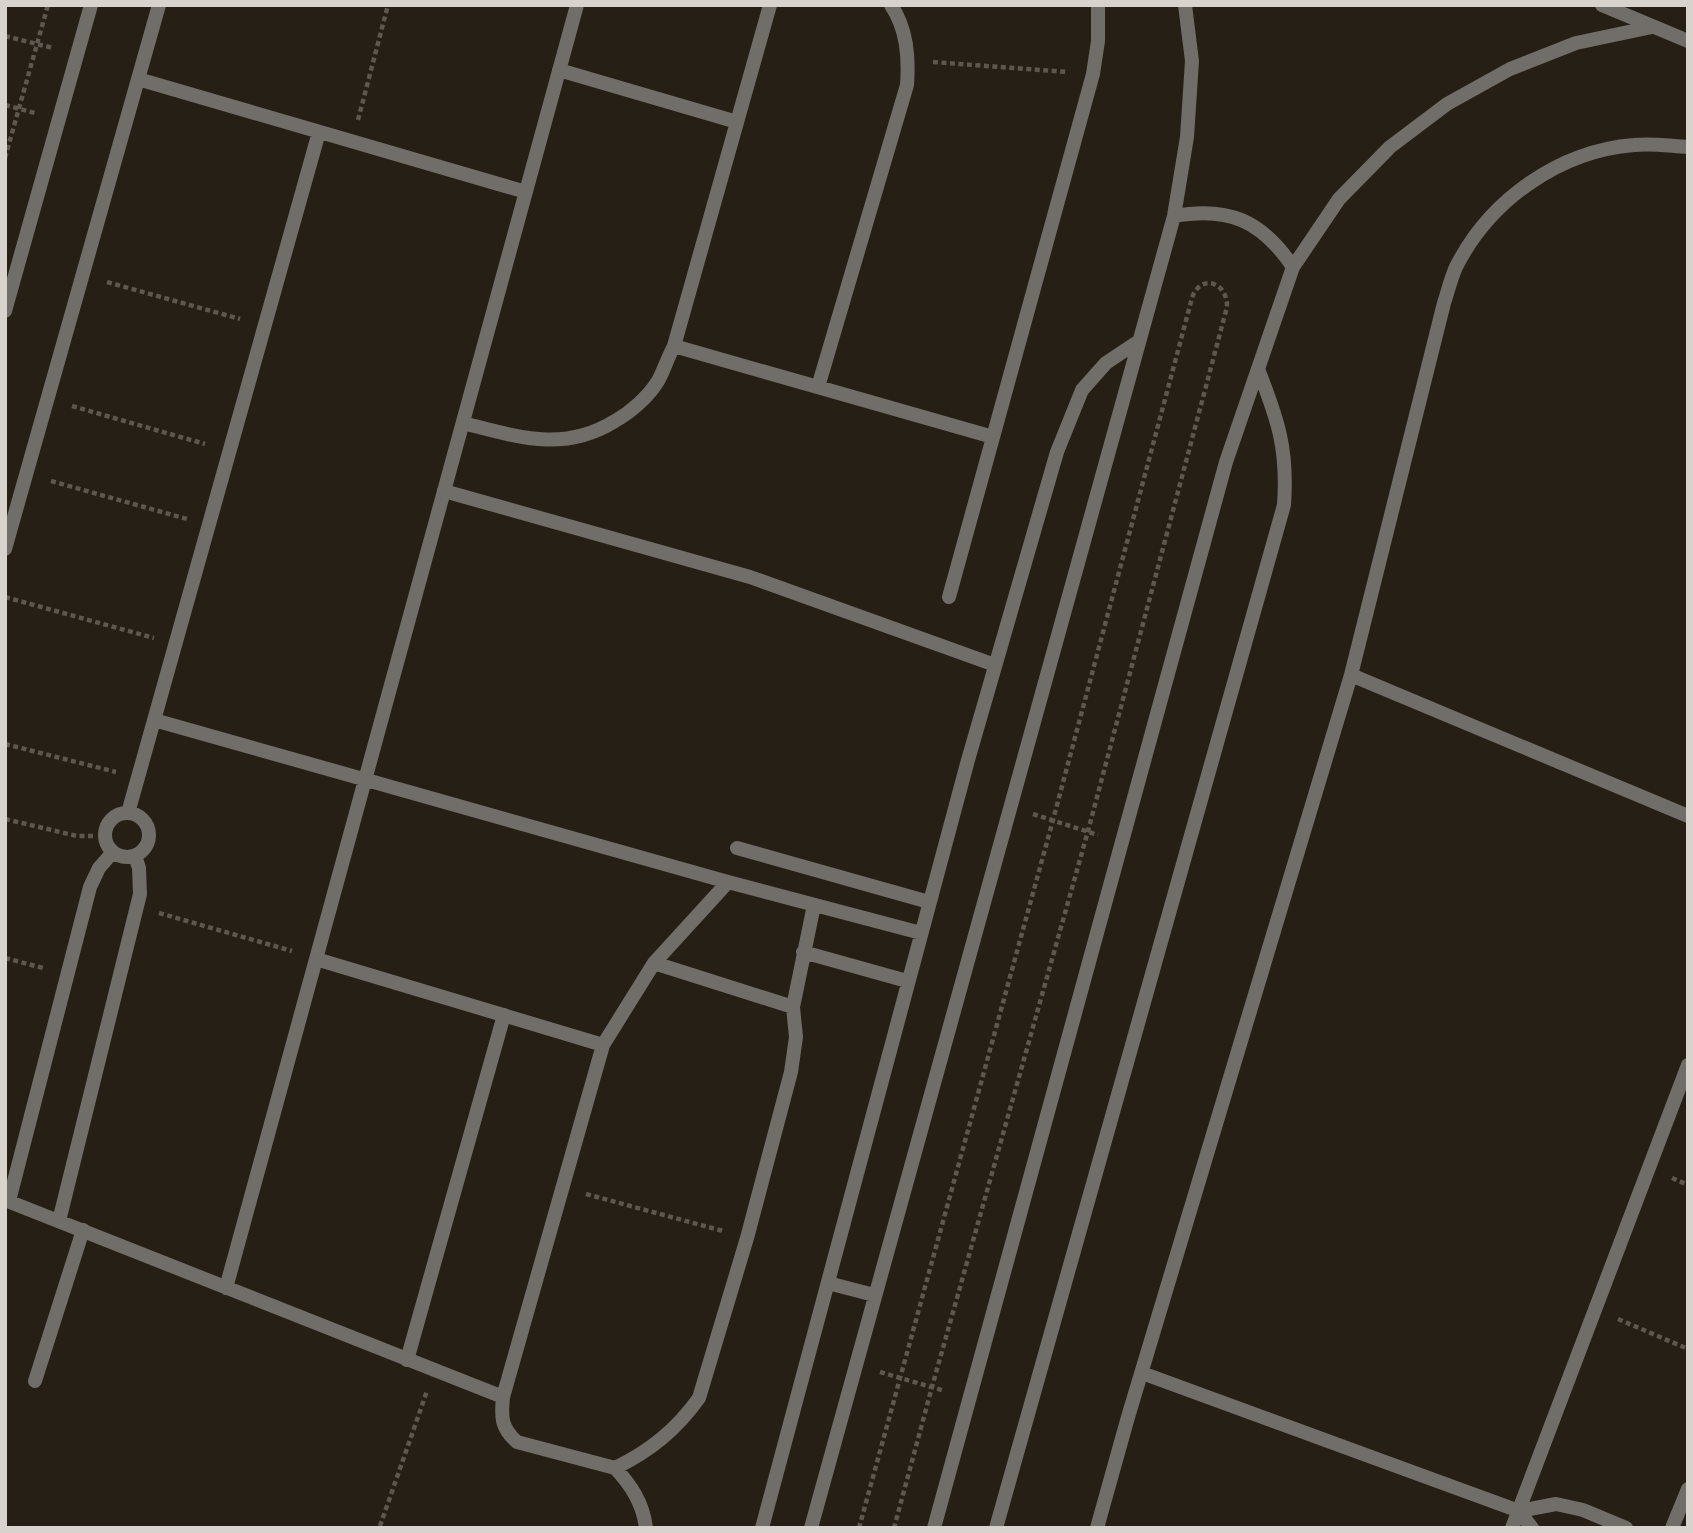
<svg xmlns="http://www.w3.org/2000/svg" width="1693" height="1533" font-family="'IBM Plex Sans',sans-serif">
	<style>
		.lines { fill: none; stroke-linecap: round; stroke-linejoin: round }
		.path { stroke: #5e574f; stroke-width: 4.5; stroke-dasharray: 5 3.5; stroke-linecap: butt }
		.service { stroke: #716d68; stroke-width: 14 }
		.minor { stroke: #716d68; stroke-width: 14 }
		.tertiary { stroke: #716d68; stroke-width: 14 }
	</style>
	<rect width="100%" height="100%" fill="#261f15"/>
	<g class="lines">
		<!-- path -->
		<path class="path" d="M5,36l48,12
			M933,62l135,10
			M5,105l30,8
			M358,120l30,-115
			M5,158l43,-153
			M107,282l133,37
			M72,406l133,38
			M51,481l136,38
			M5,597l149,41
			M5,744l111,28
			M1033,814l65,21
			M5,819l72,17h17
			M159,913l133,38
			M5,958l38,10
			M1672,1178l16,7
			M586,1194l137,37
			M1618,1319l70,30
			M880,1372l65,19
			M380,1526l47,-135
			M859,1528l194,-708 139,-522c8,-25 36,-16 35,9l-139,524 -156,556 -38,141"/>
		<!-- service -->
		<path class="service" d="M444,491l306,86 245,88
			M737,848l192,54
			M407,1360l97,-345
			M35,1381l48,-151
			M1672,1528l16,-39"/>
		<!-- minor -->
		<path class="minor" d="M559,70l178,52
			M138,79l388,113
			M1174,216c55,-10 88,5 119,51
			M5,311l86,-306
			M674,346l319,91
			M818,387l89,-302c2,-28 0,-56 -16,-80
			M463,423c55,14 100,30 152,-2 16,-9 33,-24 43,-40 6,-11 10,-24 16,-35l96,-341
			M5,549l154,-544
			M949,597l144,-523 5,-33v-36
			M1351,675l337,141
			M154,720l574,162 193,51
			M128,813l191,-681
			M105 835a22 22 0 1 1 44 0a22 22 0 1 1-44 0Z
			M728,882l-74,81 -51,82 -100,352c-2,20 -2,31 14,45l98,26c35,-17 61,-38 84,-70l48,-160 44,-166 5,-35 -3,-30 21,-102
			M803,952l104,29
			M316,959l287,86
			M654,963l139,44
			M5,1200l498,197
			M9,1201l81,-314 9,-19 14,-16
			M59,1221l81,-327 -1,-26 -4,-12
			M828,1283l46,12
			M226,1288l351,-1283
			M1142,1373l377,138 13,17
			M615,1468c16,17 28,35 31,60
			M1519,1511l37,-7 27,6 43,18
			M762,1528l206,-768 89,-308 25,-62 24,-27 33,-22
			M811,1528l363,-1312 13,-79 5,-76 -7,-56
			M934,1528l292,-1066 67,-195 46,-68 51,-52 57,-43 63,-35 66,-26 76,-16
			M996,1528l288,-1023c4,-56 -6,-85 -26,-136
			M1097,1528l31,-111 223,-742 93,-372c4,-12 7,-25 12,-36 34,-67 103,-116 178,-122 17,-2 36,1 54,2
			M1512,1528l176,-463"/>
		<!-- tertiary -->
		<path class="tertiary" d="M1602,5l86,36"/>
	</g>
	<!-- border -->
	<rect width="1693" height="1533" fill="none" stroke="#d8d3cd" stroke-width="14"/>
</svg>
